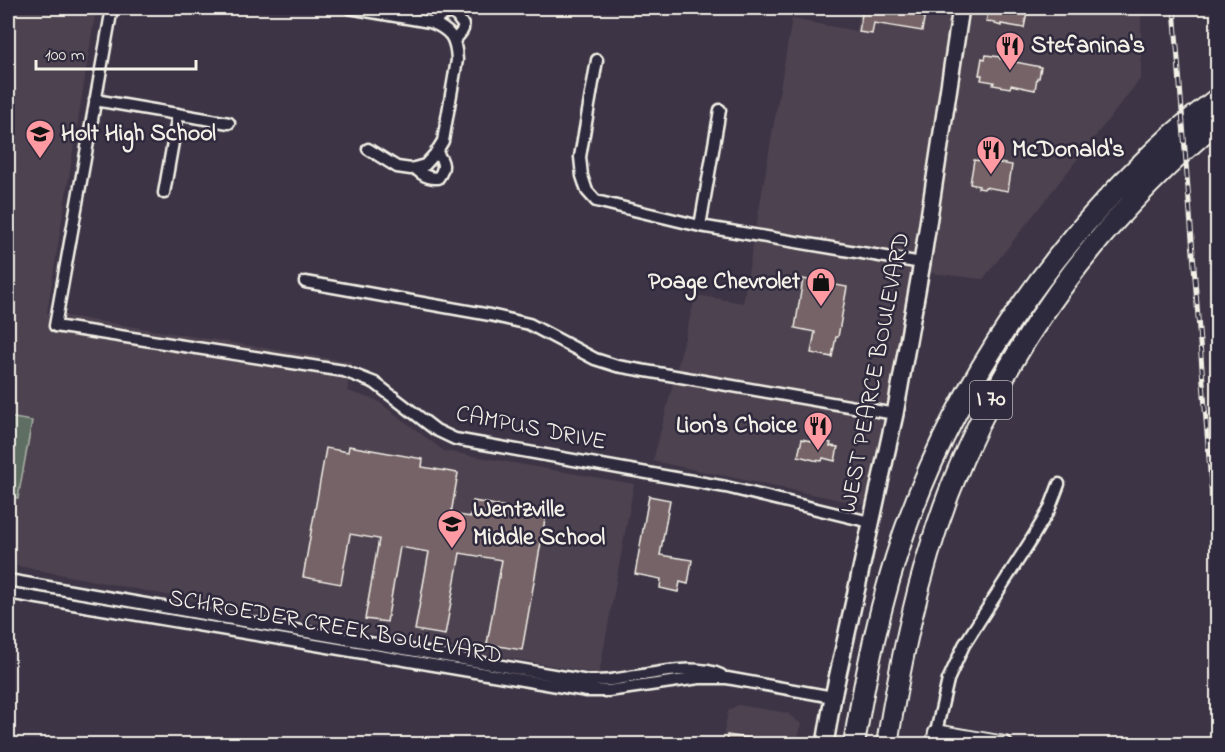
<svg xmlns="http://www.w3.org/2000/svg" width="1225" height="752" font-family="'Indie Flower',sans-serif">
	<style>
		.built { fill: #4e4350 }
		.green { fill: #5f6e64; stroke: #aab0a6; stroke-width: 1.5 }
		.building { fill: #756368; stroke: #f4f1e8; stroke-width: 1.5 }
		.lines { fill: none; stroke-linecap: round; stroke-linejoin: round }
		.minor-casing { stroke: #f4f1e8; stroke-width: 15 }
		.tertiary-casing { stroke: #f4f1e8; stroke-width: 18 }
		.secondary-casing { stroke: #f4f1e8; stroke-width: 20 }
		.motorway-casing { stroke: #f4f1e8; stroke-width: 24 }
		.minor { stroke: #2f2a3d; stroke-width: 10 }
		.tertiary { stroke: #2f2a3d; stroke-width: 14 }
		.secondary { stroke: #2f2a3d; stroke-width: 15 }
		.motorway { stroke: #2f2a3d; stroke-width: 20 }
		.rail-casing { stroke: #f4f1e8; stroke-width: 5 }
		.rail { stroke: #2f2a3d; stroke-width: 3; stroke-dasharray: 9; stroke-linecap: butt }
		.labels { text-anchor: middle; dominant-baseline: central; stroke-width: 5; stroke-linejoin: round; paint-order: stroke }
		.shield { fill: #2f2a3d; stroke: #b9b5b5; stroke-width: 1.5 }
		.shield-label { font-size: 22px; font-weight: bold; fill: #f4f1e8 }
		.poi-label { font-size: 24px; font-weight: bold; fill: #f4f1e8; stroke: #2f2a3d; text-anchor: start }
		.street-label { font-size: 24px; fill: #f4f1e8; stroke: #2f2a3d }
	</style>
	<rect width="100%" height="100%" fill="#3d3546"/>
	<filter id="ink" filterUnits="userSpaceOnUse"><feTurbulence type="fractalNoise" baseFrequency=".0167" numOctaves="2"/><feDisplacementMap in="SourceGraphic" scale="12" xChannelSelector="R" yChannelSelector="G"/><feConvolveMatrix kernelMatrix="1 2 1 2 8 2 1 2 1" color-interpolation-filters="sRGB"/></filter>
	<g filter="url(#ink)">
		<!-- built -->
		<path class="built" d="M8,8h88l-49,305 304,49 -4,29 29,9 68,51 190,33 -35,190 -329,-59 -262,-51z
			M860,8h281v70l-158,201 -52,-6 -47,236 -231,-48 43,-166 47,8 49,-284 64,12z
			M738,705l49,8 14,11 -4,20h-75l6,-33z"/>
		<!-- green -->
		<path class="green" d="M8,417l24,4 -14,77 -10,-2z"/>
		<!-- building -->
		<path class="building" d="M863,8h63l-4,23 -48,-8 -2,11 -13,-2z
			M989,8h20l-1,1 19,4 -3,15 -23,-4v2l-6,-2v-2l-9,-1z
			M986,55l14,2v2l41,8 -2,11h-2l-2,12 -24,-5 -1,3 -17,-3 1,-3 -13,-2 1,-5h-3l3,-17 3,1z
			M974,160l13,2v-1l25,4 -4,26 -23,-4 -1,2 -6,-1 1,-2 -9,-2z
			M803,279l44,8 -9,50h-2l-4,20 -21,-4 4,-21 -20,-4z
			M802,439l21,5v-3l8,2 -1,3 8,1 -3,14 -12,-3 -1,3 -8,-1 -16,-4z
			M349,446l74,13 -1,8 36,6 -7,41 20,3 2,-16 73,13 -24,136 -35,-6 15,-84 -42,-7 -15,82 -30,-5 14,-78 -29,-5 -13,75 -22,-3 14,-80 -29,-5 -9,50 -38,-7 23,-129 22,4z
			M649,496l21,4 -10,55 32,5 -4,24 -8,-2 -2,10 -18,-4 1,-9 -26,-5z
			M727,735l35,5 -1,4h-35z"/>
		<g class="lines">
			<!-- minor casing -->
			<g class="minor-casing">
				<path id="minor" d="M112,8l-57,318 289,45 31,12 61,47 19,9 271,48 144,35
					M349,8l81,14c21,8 26,16 27,38l-14,81 -8,13 -10,11 -14,4 -14,-2 -29,-18
					M433,23c9,-9 19,-16 27,-2 3,4 4,3 3,8 -2,5 -6,8 -9,12
					M597,60l-17,97 2,19 5,15 9,10 104,25
					M95,100l134,23
					M720,110l-20,116 222,37
					M415,168c7,7 12,10 23,10 7,-10 7,-16 -2,-26
					M164,193l14,-79
					M305,282l185,33 39,9 66,35 22,7 278,48
					M8,580l580,101c8,0 15,0 23,-1 31,-4 82,-18 110,-5
					M8,593l579,98h21l91,-13h28l106,19
					M936,732l12,-52 16,-35 67,-105 18,-30 10,-26"/>
			</g>
			<!-- tertiary casing -->
			<g class="tertiary-casing">
				<path id="tertiary" d="M934,744l2,-12 69,12"/>
			</g>
			<!-- secondary casing -->
			<g class="secondary-casing">
				<path id="secondary" d="M825,744l8,-47 62,-283 27,-151 39,-255"/>
			</g>
			<!-- motorway casing -->
			<g class="motorway-casing">
				<path id="motorway" d="M854,744c12,-71 26,-142 50,-211 53,-152 149,-290 268,-398 15,-13 30,-25 46,-37
					M887,744c14,-84 31,-170 62,-251 55,-144 150,-273 269,-372"/>
			</g>
			<!-- minor -->
			<use href="#minor" class="minor"/>
			<!-- tertiary -->
			<use href="#tertiary" class="tertiary"/>
			<!-- secondary -->
			<use href="#secondary" class="secondary"/>
			<!-- motorway -->
			<use href="#motorway" class="motorway"/>
			<!-- rail casing -->
			<g class="rail-casing">
				<path id="rail" d="M1174,8l44,567"/>
			</g>
			<!-- rail -->
			<use href="#rail" class="rail"/>
		</g>
	</g>
	<!-- icons -->
	<defs>
		<g id="restaurant-pin" transform="scale(1.5)"><path d="M0 17L-7.5 6A9.5 9.5 0 1 1 7.5 6Z" fill="#ff9aa2" stroke="#2f2a3d"/><path d="M-5-6h1v4h1v-4h1v4h1v-4h1v5L-1.5 .5V6h-2V.5L-5-1ZM5-6V6H3V1.5H1.5Q1.5-4 5-6Z" fill="#111"/></g>
		<g id="school-pin" transform="scale(1.5)"><path d="M0 17L-7.5 6A9.5 9.5 0 1 1 7.5 6Z" fill="#ff9aa2" stroke="#2f2a3d"/><path d="M0-5L7-2L0 1L-7-2ZM-4 1L0 2.5L4 1V4Q0 6-4 4Z" fill="#111"/></g>
		<g id="shop-pin" transform="scale(1.5)"><path d="M0 17L-7.5 6A9.5 9.5 0 1 1 7.5 6Z" fill="#ff9aa2" stroke="#2f2a3d"/><path d="M-5-2.5h2.3a2.7 3.5 0 0 1 5.4 0H5L5.5 6h-11ZM-1.5-2.5h3a1.5 2.3 0 0 0-3 0Z" fill="#111"/></g>
	</defs>
	<g fill-rule="evenodd">
		<use href="#restaurant-pin" x="1010" y="46"/>
		<use href="#school-pin" x="40" y="134"/>
		<use href="#restaurant-pin" x="991" y="150"/>
		<use href="#shop-pin" x="821" y="282"/>
		<use href="#restaurant-pin" x="818" y="426"/>
		<use href="#school-pin" x="452" y="524"/>
	</g>
	<g class="labels">
		<!-- shield labels -->
		<rect class="shield" x="970" y="381" width="42" height="38" rx="4.5"/>
		<g class="shield-label">
			<text x="991" y="400">I 70</text>
		</g>
		<!-- poi labels -->
		<g class="poi-label">
			<text x="1031" y="46">Stefanina's</text>
			<text x="61" y="134">Holt High School</text>
			<text x="1012" y="150">McDonald's</text>
			<text x="800" y="282" text-anchor="end">Poage Chevrolet</text>
			<text x="797" y="426" text-anchor="end">Lion's Choice</text>
			<text x="473" y="510">Wentzville<tspan x="473" dy="28">Middle School</tspan></text>
		</g>
		<!-- street labels -->
		<g class="street-label">
			<text transform="translate(876 373) rotate(-79)">WEST PEARCE BOULEVARD</text>
			<text transform="translate(531 429) rotate(11)">CAMPUS DRIVE</text>
			<text transform="translate(335 628) rotate(10)">SCHROEDER CREEK BOULEVARD</text>
		</g>
	</g>
	<!-- margin -->
	<rect width="1225" height="752" fill="none" stroke="#2f2a3d" stroke-width="30"/>
	<rect x="15" y="15" width="1195" height="722" fill="none" stroke="#f4f1e8" stroke-width="2" filter="url(#ink)"/>
	<!-- scale -->
	<path d="M36 60v9h160v-9" fill="none" stroke="#f4f1e8" stroke-width="3"/>
	<text x="45" y="60" font-size="18" fill="#f4f1e8" stroke="#2f2a3d" stroke-width="4.5" paint-order="stroke">100 m</text>
</svg>
